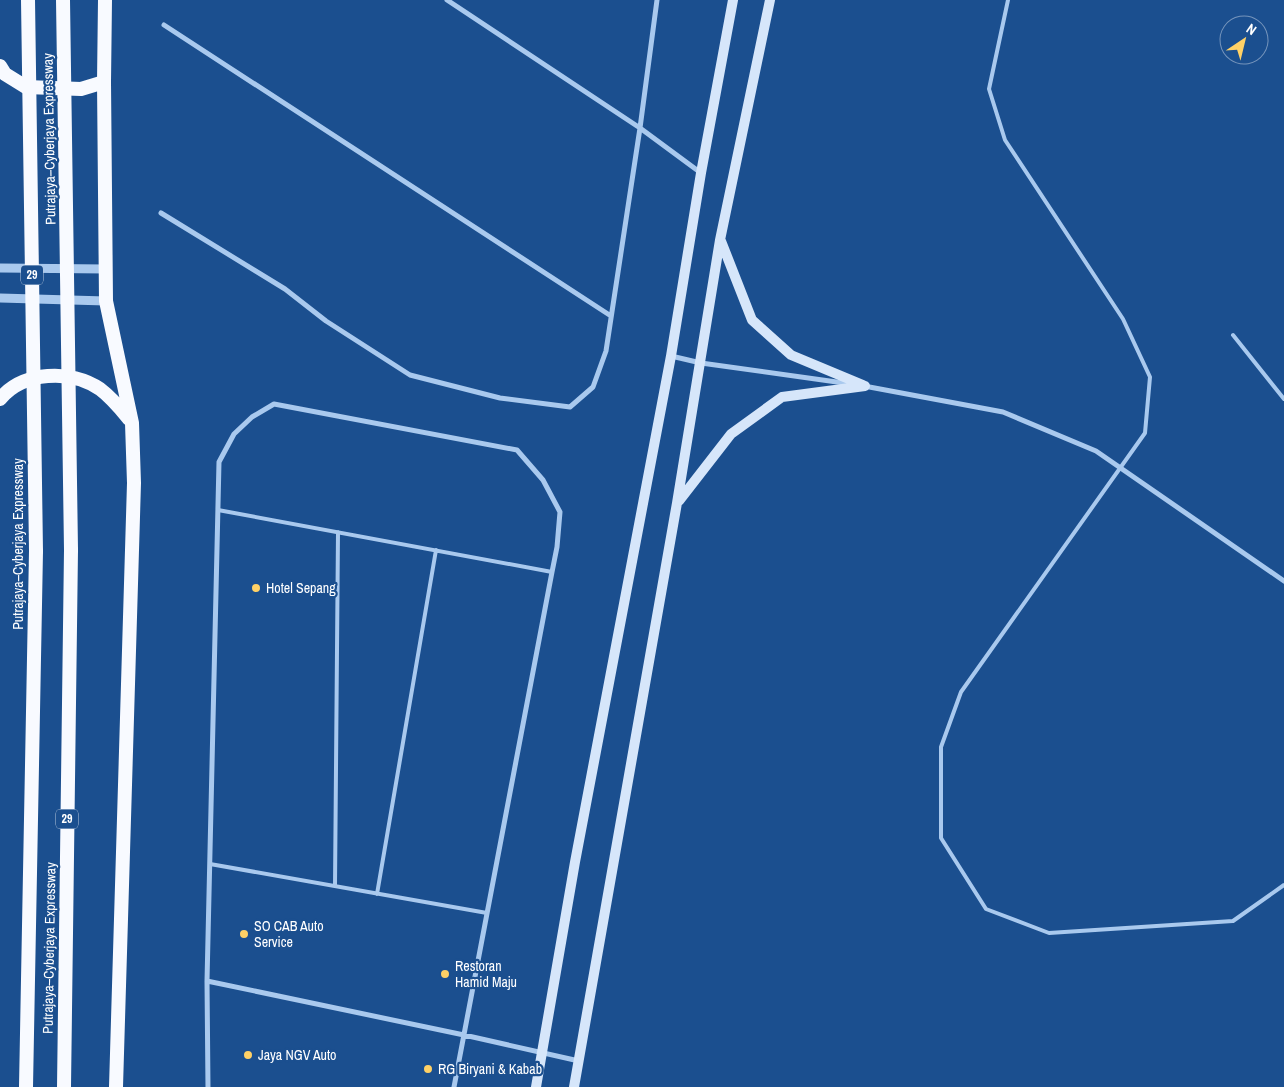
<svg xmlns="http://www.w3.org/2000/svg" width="1284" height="1087" font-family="'Archivo Narrow',sans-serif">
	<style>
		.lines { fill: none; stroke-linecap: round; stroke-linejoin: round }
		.service { stroke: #a9c9ee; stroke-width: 4 }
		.minor { stroke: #a9c9ee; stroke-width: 5 }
		.tertiary { stroke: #a9c9ee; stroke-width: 9 }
		.secondary { stroke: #d6e6fa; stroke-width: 10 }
		.trunk { stroke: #f8faff; stroke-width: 14 }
		.trunk-bridge { stroke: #f8faff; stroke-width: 14 }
		.poi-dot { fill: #ffd166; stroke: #1b4f8f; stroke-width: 2 }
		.labels { text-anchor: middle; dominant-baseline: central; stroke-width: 4.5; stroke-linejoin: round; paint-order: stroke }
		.shield { fill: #1b4f8f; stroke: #bbcadd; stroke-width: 1 }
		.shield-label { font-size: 12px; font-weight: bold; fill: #fff }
		.street-label { font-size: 14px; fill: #fff; stroke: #1b4f8f }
		.poi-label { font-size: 14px; fill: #fff; stroke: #1b4f8f; text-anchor: start }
	</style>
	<rect width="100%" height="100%" fill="#1b4f8f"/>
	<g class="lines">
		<!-- service -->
		<path class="service" d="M1008,0l-19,89 16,51 118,179 27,58 -5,56 -184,259 -20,55v91l45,71 63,24 184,-12 51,-36
			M1233,335l51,64
			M218,510l334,62
			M210,864l277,49
			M335,886l3,-354
			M377,894l59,-344"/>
		<!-- minor -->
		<path class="minor" d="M447,0l193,128 61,45
			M164,25l447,291
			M161,213l124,76 41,32 84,54 90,23 70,9 23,-20 13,-36 34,-223 17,-128
			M671,356l30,7 150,21
			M864,386l139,26 93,39 188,130
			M207,981l257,54 115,26
			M208,1087l-1,-106 12,-519 15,-28 18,-17 22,-13 243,46 26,30 17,32 -3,35 -5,25 -98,515"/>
		<!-- tertiary -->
		<path class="tertiary" d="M0,268l106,1
			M0,298l106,3"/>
		<!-- secondary -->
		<path class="secondary" d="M721,241l31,79 39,35 72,30
			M679,501l52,-67 51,-37 83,-11
			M536,1087l39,-225 96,-506 30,-183 32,-173
			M574,1087l103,-584 43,-263 50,-240"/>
		<!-- trunk -->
		<path class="trunk" d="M105,0l-1,82 2,219 26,122 2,60 -18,604
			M0,66l5,8 21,13 55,2 23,-7
			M0,399c23,-28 71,-30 100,-10 12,9 20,19 29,30
			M26,1087l10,-536
			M64,1087l7,-537"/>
		<!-- trunk-bridge -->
		<path class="trunk-bridge" d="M28,0l8,551
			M63,0l8,550"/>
	</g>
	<!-- markers -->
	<g class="poi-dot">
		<circle cx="256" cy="588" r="5"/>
		<circle cx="244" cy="934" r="5"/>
		<circle cx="445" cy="974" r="5"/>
		<circle cx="248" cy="1055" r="5"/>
		<circle cx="428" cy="1069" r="5"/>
	</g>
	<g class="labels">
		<!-- shield labels -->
		<g class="shield">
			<rect x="21" y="265.5" width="22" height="19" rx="4"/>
			<rect x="56" y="809.5" width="22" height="19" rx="4"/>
		</g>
		<g class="shield-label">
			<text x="32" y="275">29</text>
			<text x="67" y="819">29</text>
		</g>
		<!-- street labels -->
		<g class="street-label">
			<text transform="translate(49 139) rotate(-91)">Putrajaya–Cyberjaya Expressway</text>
			<text transform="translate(18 544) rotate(-90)">Putrajaya–Cyberjaya Expressway</text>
			<text transform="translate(49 948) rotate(-89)">Putrajaya–Cyberjaya Expressway</text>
		</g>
		<!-- poi labels -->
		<g class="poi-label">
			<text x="266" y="588">Hotel Sepang</text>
			<text x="254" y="926">SO CAB Auto<tspan x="254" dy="16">Service</tspan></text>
			<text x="455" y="966">Restoran<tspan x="455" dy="16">Hamid Maju</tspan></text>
			<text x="258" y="1055">Jaya NGV Auto</text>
			<text x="438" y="1069">RG Biryani &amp; Kabab</text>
		</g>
	</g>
	<!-- north arrow -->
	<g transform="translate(1244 40) rotate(35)"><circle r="24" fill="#1b4f8f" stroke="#7695bc"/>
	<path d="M0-4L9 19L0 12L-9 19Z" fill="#ffd166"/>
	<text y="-8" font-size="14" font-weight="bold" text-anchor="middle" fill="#ffffff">N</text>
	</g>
</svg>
